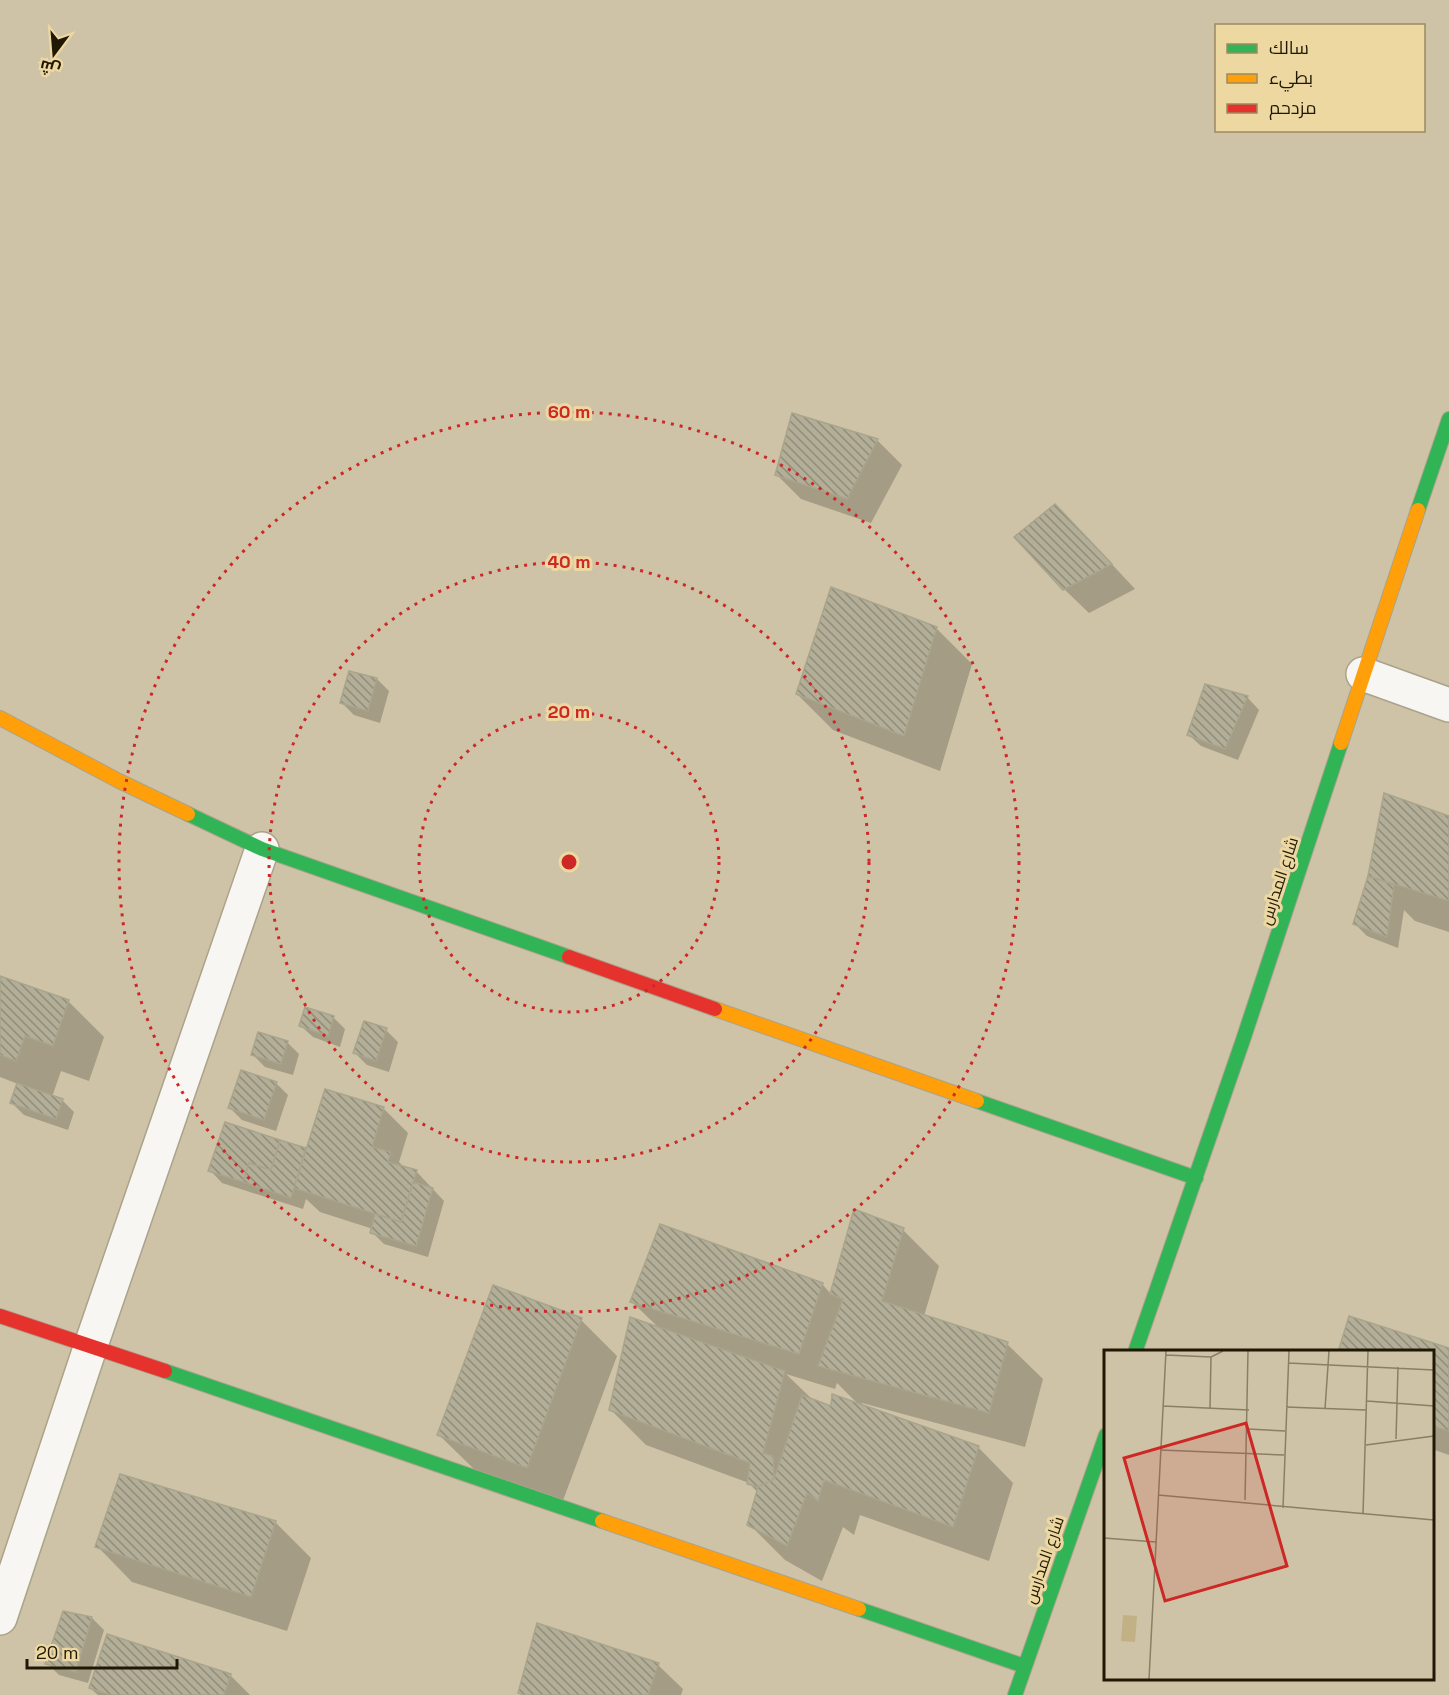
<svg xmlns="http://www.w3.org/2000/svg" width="1449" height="1695" font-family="'Space Grotesk',Cairo,sans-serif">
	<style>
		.shadow { fill: #0003; fill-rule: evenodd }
		.building { fill: url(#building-back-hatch); stroke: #a9a48d; stroke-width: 1.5 }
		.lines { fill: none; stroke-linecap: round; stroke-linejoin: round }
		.street-casing { stroke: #aba28b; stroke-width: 36 }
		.fast-casing { stroke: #aba28b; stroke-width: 16 }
		.slow-casing { stroke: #aba28b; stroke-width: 16 }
		.jam-casing { stroke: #aba28b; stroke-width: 16 }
		.street { stroke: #f8f6f2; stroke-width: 33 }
		.fast { stroke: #30b455; stroke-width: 14 }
		.slow { stroke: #ff9f0a; stroke-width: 14 }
		.jam { stroke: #e5322d; stroke-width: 14 }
		.ring { fill: none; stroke: #cd2726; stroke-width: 3; stroke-dasharray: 3 6 }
		.labels { text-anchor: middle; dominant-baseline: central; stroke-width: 6; stroke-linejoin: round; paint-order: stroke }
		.street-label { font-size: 16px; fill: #201804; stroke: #edd8a2 }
		.inset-road { fill: none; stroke: #887f65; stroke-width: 1.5 }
		.view { fill: #cd2726; fill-opacity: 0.15; stroke: #cd2726; stroke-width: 3 }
		.inset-edge { fill: none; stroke: #201804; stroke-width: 3 }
		.centre { fill: #cd2726; stroke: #edd8a2; stroke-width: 3 }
		.ring-label { font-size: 18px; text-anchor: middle; font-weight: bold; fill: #cd2726; stroke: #edd8a2; stroke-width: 6; stroke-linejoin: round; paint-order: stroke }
	</style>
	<defs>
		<pattern id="building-back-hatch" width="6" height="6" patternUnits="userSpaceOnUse" patternTransform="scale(1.5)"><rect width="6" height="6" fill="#b3ae97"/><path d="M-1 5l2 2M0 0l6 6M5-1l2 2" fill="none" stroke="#918d79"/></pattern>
	</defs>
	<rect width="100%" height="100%" fill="#cec3a6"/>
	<!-- shadow -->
	<path class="shadow" d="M877,440l25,25 -31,58 -70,-24 -25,-25z
		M1080,530l55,59 -46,24 -25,-24z
		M936,628l36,36 -32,107 -107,-41 -36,-36z
		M350,672l27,7 12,12 -9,32 -26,-8 -12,-12z
		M1247,697l12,13 -21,50 -37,-14 -13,-12z
		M1385,795l64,22v115l-34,-11 -11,-11 -6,38 -31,-12 -13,-13 15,-46z
		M0,977l68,24 36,36 -15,44 -28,-10 -9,26 10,3 12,12 -6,18 -44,-15 -12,-12 6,-19 -18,-7z
		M333,1017l12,12 -5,18 -27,-10 -13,-12z
		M386,1030l12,12 -9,30 -22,-7 -12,-12z
		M287,1042l12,12 -6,21 -28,-8 -12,-12z
		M276,1083l12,12 -12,36 -34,-11 -12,-12z
		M383,1108l25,25 -9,29 6,6 11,3 28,30 -16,56 -44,-13 -12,-12 1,-3 -53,-17 -14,-13 -3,10 -81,-26 -12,-13 95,-21 2,2z
		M903,1230l36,36 -15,50 83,28 36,35 -18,68 -163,-44v3l116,41 35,36 -24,78 -129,-46 -6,20 -11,-8 -21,54 -37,-21 -36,-36 9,-31 -9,-10 -103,-38 -36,-36 49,-81 -27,-26 190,-18 9,10zM786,1374l49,15 2,-6 22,22 -27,3 -18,-7z
		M494,1287l87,33 36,36 -55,147 -87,-33 -36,-35z
		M1449,1349v106l-17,-6v-97z
		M275,1522l36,36 -24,73 -155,-49 -35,-36z
		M92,1618l12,12 -16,53 -29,-8 -12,-12z
		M658,1665l25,24 -2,6h-159l-2,-2z
		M230,1675l20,20h-152l-8,-7z"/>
	<!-- building -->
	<path class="building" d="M792,413l86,26 -31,60 -72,-24z
		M1055,504l57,60 -49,26 -49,-53z
		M831,587l106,40 -33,109 -108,-42z
		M349,671l28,7 -9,33 -28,-8z
		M1205,684l43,12 -23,53 -38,-14z
		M1384,793l65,23v85l-81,-25z
		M1368,876l26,9 -7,52 -34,-13z
		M0,976l69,24 -16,46 -28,-10 -9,25 -16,-6z
		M305,1007l29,9 -6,20 -29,-10z
		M364,1021l23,7 -11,33 -23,-8z
		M258,1032l30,9 -7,23 -30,-9z
		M241,1070l36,12 -13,38 -36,-12z
		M17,1083l46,16 -7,20 -46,-16z
		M325,1089l59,18 -12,40 19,5 -3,10 29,8 -16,52 -107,-34z
		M225,1122l55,18 -9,30 -22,-7 -6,19 -35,-11z
		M280,1140l26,8 -15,50 -48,-16 6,-19 22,7z
		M413,1182l20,6 -17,58 -46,-13 5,-19 26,8z
		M854,1209l50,19 -22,73 126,41 -19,71 -171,-47 25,-67 -13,-5z
		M660,1224l163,59 -24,71 -169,-52z
		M493,1285l89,33 -55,150 -90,-33z
		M1349,1316l100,32v83l-17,-5v-74h-94z
		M630,1317l155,54 -22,82 10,3 1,23 -16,8 -11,-3 3,-21 -141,-53z
		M832,1394l147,52 -26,81 -129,-47 -6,21 -11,-8 -20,53 -40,-21 11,-38 16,-8 28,-84 29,11z
		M120,1474l156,47 -25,76 -156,-50z
		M63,1611l29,6 -16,55 -31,-8z
		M537,1623l122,40 -11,32h-124l-6,-2z
		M107,1634l124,40 -7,21h-114l-21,-7z"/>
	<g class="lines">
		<!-- street casing -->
		<g class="street-casing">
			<path id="street" d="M1363,674l86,31
				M0,1618l91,-273 171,-496"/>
		</g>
		<!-- fast casing -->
		<g class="fast-casing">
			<path id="fast" d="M1418,510l31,-91
				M188,814l74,35 307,108
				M977,1101l219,77
				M1135,1352l108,-312 98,-297
				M165,1371l437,150
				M859,1609l165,57
				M1015,1695l91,-260"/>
		</g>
		<!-- slow casing -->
		<g class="slow-casing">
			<path id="slow" d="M0,718l119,63 69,33
				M1341,743l77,-233
				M715,1009l262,92
				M602,1521l257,88"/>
		</g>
		<!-- jam casing -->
		<g class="jam-casing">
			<path id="jam" d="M569,957l146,52
				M0,1316l165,55"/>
		</g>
		<!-- street -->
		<use href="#street" class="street"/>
		<!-- fast -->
		<use href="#fast" class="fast"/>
		<!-- slow -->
		<use href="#slow" class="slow"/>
		<!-- jam -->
		<use href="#jam" class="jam"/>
	</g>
	<!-- distance rings -->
	<g class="ring">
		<circle cx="569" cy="862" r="150"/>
		<circle cx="569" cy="862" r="300"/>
		<circle cx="569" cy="862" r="450"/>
	</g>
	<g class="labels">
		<!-- street labels -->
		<g class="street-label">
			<text transform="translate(1279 881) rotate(-72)">شارع المدارس</text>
			<text transform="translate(1044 1560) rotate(-71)">شارع المدارس</text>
		</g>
	</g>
	<!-- overview -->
	<g transform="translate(1104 1350)">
		<rect width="330" height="330" fill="#cec3a6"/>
		<path d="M19,265l14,1 -2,26 -14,-1z" fill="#c2b185"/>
		<path class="inset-road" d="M62,5l45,2 12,-6M184,13l146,7M263,51l67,5M59,56l86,4M182,57l80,3M106,58l1,-51M221,59l4,-58M144,79l37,2M292,89l2,-72M262,95l68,-9M56,100l124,5M54,145l276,25M141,150l3,-149M179,158l6,-157M259,164l5,-163M0,188l52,4M45,329l17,-328"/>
		<path class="view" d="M142,73l41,143 -122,35 -41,-143z"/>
		<rect width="330" height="330" class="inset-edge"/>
	</g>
	<circle cx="569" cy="862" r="9" class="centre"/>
	<g class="ring-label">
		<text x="569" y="418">60 m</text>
		<text x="569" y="568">40 m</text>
		<text x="569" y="718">20 m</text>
	</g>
	<!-- legend -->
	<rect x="1215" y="24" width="210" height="108" fill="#edd8a2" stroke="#9b8b63" stroke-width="1.5"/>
	<rect x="1227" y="44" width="30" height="9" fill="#30b455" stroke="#9b8b63" stroke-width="1.5"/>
	<text x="1269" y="54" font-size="18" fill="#201804">سالك</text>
	<rect x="1227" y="74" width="30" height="9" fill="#ff9f0a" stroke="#9b8b63" stroke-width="1.5"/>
	<text x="1269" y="84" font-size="18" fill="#201804">بطيء</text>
	<rect x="1227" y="104" width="30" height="9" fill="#e5322d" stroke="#9b8b63" stroke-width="1.5"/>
	<text x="1269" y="114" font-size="18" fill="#201804">مزدحم</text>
	<!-- north arrow -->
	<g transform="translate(54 54) rotate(196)" stroke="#edd8a2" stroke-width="4.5" paint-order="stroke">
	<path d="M0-4.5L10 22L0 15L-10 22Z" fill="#201804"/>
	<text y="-9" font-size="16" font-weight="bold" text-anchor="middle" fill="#201804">ش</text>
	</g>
	<!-- scale -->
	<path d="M27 1659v9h150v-9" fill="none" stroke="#201804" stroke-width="3"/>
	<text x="36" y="1659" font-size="18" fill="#201804" stroke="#edd8a2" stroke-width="4.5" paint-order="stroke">20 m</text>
</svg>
